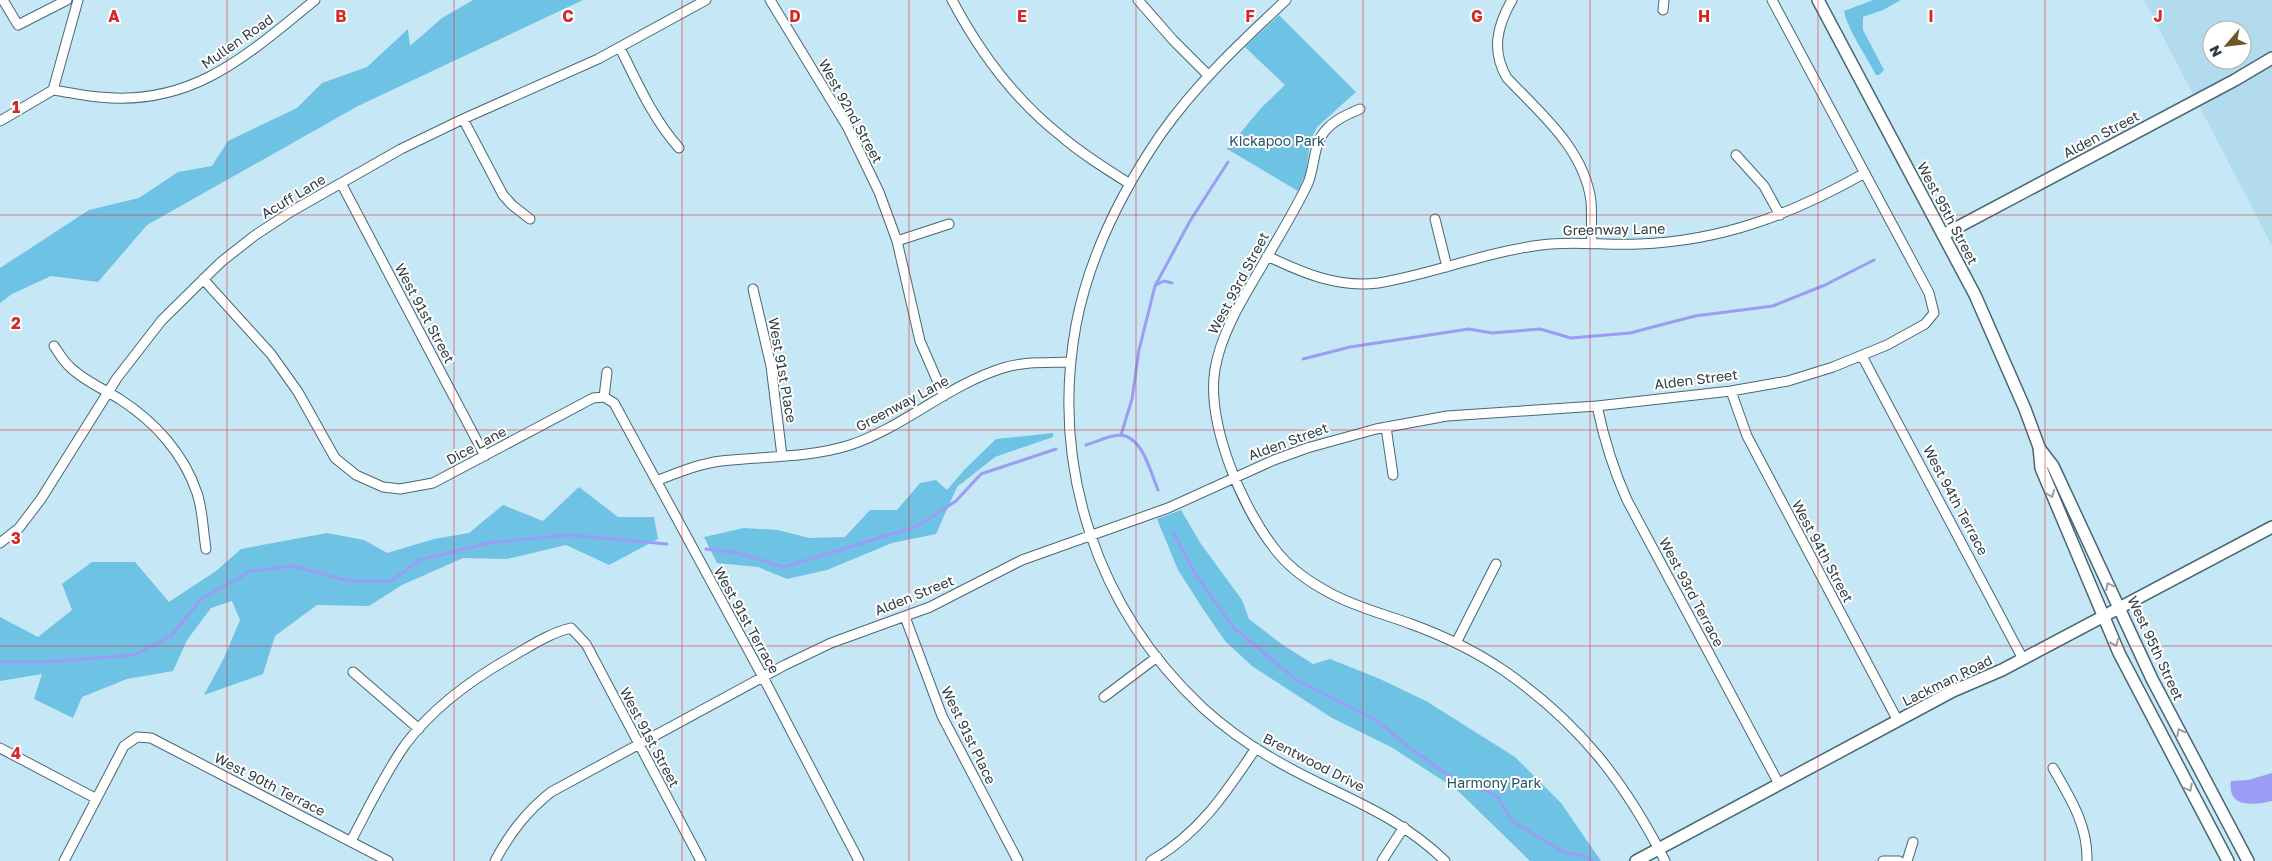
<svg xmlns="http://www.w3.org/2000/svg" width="2272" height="861" font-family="'Golos Text',sans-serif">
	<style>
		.built { fill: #b2dcee; fill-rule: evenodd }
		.green { fill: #6ec2e4 }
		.water { fill: #9a9df3 }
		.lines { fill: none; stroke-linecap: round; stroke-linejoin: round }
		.stream { stroke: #9a9df3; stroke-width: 3 }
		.street-casing { stroke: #496774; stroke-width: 11 }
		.secondary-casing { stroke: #496774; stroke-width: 14 }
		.street { stroke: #fff; stroke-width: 9 }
		.secondary { stroke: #fff; stroke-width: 11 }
		.oneway { stroke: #989ea2 }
		.grid { fill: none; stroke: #d62828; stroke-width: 1; stroke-opacity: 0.55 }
		.labels { text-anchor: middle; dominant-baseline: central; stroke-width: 4; stroke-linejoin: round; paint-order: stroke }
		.street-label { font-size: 14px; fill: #303e44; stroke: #fff }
		.park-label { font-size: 14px; fill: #205366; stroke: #fff }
		.grid-label { font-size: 16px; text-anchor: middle; font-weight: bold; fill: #d62828; stroke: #fff; stroke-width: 4; stroke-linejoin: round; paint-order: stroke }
	</style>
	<rect width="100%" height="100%" fill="#c6e7f6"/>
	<!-- built -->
	<path class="built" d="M2144,0h128v246zM2212,30h30v30h-30z"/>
	<!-- green -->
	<path class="green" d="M473,0h110l-225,106 -211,119 -49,57 -47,-6 -39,18 -12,9v-35l89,-58 50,-12 39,-26 34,-6 16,-25 69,-33 25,-25 45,-16 41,-38 2,17 32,-28z
		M1873,0h28l-18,10 -20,7v13l21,40 -5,5h-3c-9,-18 -29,-46 -32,-64z
		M1279,15l77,77 -39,35 -7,15 -4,31 -8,18 -71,-42 34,-41 24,-23 -40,-38z
		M1053,433v4l-58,20 -38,30 -21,47 -44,9 -65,27 -40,9 -29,-12 -41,-4 -13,-26 40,-9 34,2 31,8 36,-1 25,-27h27l23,-27 16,-3 11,10 18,-21 31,-30z
		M579,487l39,30h36l4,22 -49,26 -43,-20 -59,14 -44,-1 -61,27 -33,21 -52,-1 -42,31 -12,38 -59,21 20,-37 16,-38 -8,-19 -21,7 -24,32 -14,31 -46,8 -45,18 -9,21 -39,-19 8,-25 -42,7v-64l38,20 34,-27 -10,-26 30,-22h43l34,40 47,-31 25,-22 86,-16 37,7 23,13 47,-14 35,-6 34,-28 40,16z
		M1181,510l20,34 41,56 7,19 31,24 33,21 17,-5 50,20 46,22 89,56 46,46 40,58h-71l-74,-72 -65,-42 -59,-29 -80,-52 -27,-25 -22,-32 -25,-39 -21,-51z"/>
	<!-- water -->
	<path class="water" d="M2272,773v28c-17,4 -45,8 -41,-20l17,-1z"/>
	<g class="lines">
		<!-- stream -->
		<path class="stream" d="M1156,285l8,-4 8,2
			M1303,359l47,-12 119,-18 23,4 48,-4 31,9 59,-5 65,-17 78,-10 52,-21 49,-25
			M1121,435l11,-36 7,-49 16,-64 35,-65 38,-59
			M1086,445c10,-3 24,-10 34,-10 23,1 31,39 38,55
			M1173,532l21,40 40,56 61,51 81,41 34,28 38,27 49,21 15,25 51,31 16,3 13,6
			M706,549l32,4 46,14 134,-41 38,-25 25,-27 75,-25
			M0,662h45l89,-7 37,-19 30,-37 50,-28 42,-5 56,15h42l29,-21 68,-17 81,-8 98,9"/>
		<!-- street casing -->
		<g class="street-casing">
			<path id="street" d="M3,0l15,25 49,-25
				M78,0l-25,90c15,2 30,6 46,7 94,10 148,-42 216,-97
				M770,0l78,128 31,64 18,49 23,100 24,55
				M952,0c27,51 63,100 109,136 21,18 45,33 69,48
				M1138,0l35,40 35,35
				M1286,0c-45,42 -89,83 -125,134 -39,57 -72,123 -85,191 -26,143 21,284 127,383 20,18 43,35 67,49 61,37 122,52 175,104
				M1512,0c-15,26 -21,51 -5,78 34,36 77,71 84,123 1,14 0,29 1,43
				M1663,10l1,-10
				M620,48c17,34 33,71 59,100
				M1360,109c-12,5 -26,11 -35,22 -12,14 -10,35 -17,52 -12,26 -28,51 -42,76 -20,35 -44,70 -51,110 -9,55 28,142 63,184 14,17 33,30 52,40 25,14 54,21 81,31 33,12 66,28 95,48 74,52 119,110 159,189
				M463,119l40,76 9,10 18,14
				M0,121l53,-31
				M1736,155l28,31 16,29
				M341,183l144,273
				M1435,219l12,48
				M897,241l52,-17
				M1267,256c36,17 70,32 111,27 55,-9 107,-31 163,-38 32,-5 66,1 98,-1 84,-3 153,-30 226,-71
				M203,279l68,75 27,38 37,66 21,17 27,12 17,2 33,-6 160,-85 11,-1
				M753,289l18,77 11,90
				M54,346c5,7 9,15 16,21 14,14 34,22 51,33 34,22 63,54 76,93 6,18 6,38 9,56
				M1862,356l161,303
				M1731,391l16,45 151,285
				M604,397l10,6 149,274 96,184
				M604,397l3,-25
				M1597,406c7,33 16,63 30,94l152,284
				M1386,427l7,48
				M656,481c21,-8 42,-17 65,-20 43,-5 88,-3 129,-16 54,-18 98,-60 153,-77 22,-7 45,-5 68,-6
				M0,543l19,-15 22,-29 76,-121 45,-58 59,-58 33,-26 38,-25 109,-62 62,-30 135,-60 108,-59
				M905,617l37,99 76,145
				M1456,643l40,-79
				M353,672l66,57
				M1104,697l53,-40
				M0,748l95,50
				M2053,768c17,30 35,57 34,93
				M351,841c17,-32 33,-66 54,-96 28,-38 67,-66 108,-89 19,-11 37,-23 58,-28l15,16 115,217
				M64,861l60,-115 13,-9 14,1 237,123
				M495,861c15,-28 31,-49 56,-69l234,-127 46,-22 99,-36 92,-47 146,-52 106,-48 33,-12 69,-19 71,-13 150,-10 134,-15 57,-10 45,-14 54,-22 38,-21 9,-11 -5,-20 -157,-293
				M1151,861c49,-28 74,-67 105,-113
				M1382,861l22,-34
				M1883,861h16
				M1907,861l6,-19"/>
		</g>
		<!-- secondary casing -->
		<g class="secondary-casing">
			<path id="secondary" d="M1818,0l157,295 50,114 14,38 2,21 78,185 109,208
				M1943,235l292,-155 37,-22
				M2040,449l13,17 99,213 96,182
				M1636,861l317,-170 49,-21 270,-143"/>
		</g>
		<!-- street -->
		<use href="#street" class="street"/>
		<!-- secondary -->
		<use href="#secondary" class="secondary"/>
	</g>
	<!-- one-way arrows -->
	<defs><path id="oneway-chevron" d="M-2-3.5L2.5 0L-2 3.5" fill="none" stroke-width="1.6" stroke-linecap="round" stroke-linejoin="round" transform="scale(1.25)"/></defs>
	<g class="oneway">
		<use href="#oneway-chevron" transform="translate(2051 494) rotate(68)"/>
		<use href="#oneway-chevron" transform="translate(2109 586) rotate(-116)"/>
		<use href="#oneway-chevron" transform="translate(2115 643) rotate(66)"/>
		<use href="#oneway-chevron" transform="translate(2180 732) rotate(-117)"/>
		<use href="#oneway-chevron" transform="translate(2189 788) rotate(62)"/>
	</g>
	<!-- grid -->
	<path class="grid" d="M227,0v861M454,0v861M682,0v861M909,0v861M1136,0v861M1363,0v861M1590,0v861M1818,0v861M2045,0v861M0,215h2272M0,430h2272M0,646h2272"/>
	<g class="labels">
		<!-- street labels -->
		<g class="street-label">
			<text transform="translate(237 41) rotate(-35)">Mullen Road</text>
			<text transform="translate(851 111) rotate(61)">West 92nd Street</text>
			<text transform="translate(2101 134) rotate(-28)">Alden Street</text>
			<text transform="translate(293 196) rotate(-31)">Acuff Lane</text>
			<text transform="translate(1948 213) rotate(62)">West 95th Street</text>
			<text transform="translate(1614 229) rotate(-1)">Greenway Lane</text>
			<text transform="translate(1238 283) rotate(-62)">West 93rd Street</text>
			<text transform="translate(425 313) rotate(62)">West 91st Street</text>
			<text transform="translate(783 370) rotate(80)">West 91st Place</text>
			<text transform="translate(1696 379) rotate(-7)">Alden Street</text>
			<text transform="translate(902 403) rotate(-28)">Greenway Lane</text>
			<text transform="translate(1288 441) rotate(-20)">Alden Street</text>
			<text transform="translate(476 445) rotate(-28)">Dice Lane</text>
			<text transform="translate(1956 500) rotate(62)">West 94th Terrace</text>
			<text transform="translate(1823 551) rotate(62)">West 94th Street</text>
			<text transform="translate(1692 592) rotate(62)">West 93rd Terrace</text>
			<text transform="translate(914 595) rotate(-22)">Alden Street</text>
			<text transform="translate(747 620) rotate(61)">West 91st Terrace</text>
			<text transform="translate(2156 648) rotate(65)">West 95th Street</text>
			<text transform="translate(1947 680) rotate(-26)">Lackman Road</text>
			<text transform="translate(969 735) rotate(64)">West 91st Place</text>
			<text transform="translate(650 737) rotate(62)">West 91st Street</text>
			<text transform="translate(1314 762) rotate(27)">Brentwood Drive</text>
			<text transform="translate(270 784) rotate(27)">West 90th Terrace</text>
		</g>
		<!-- park labels -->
		<g class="park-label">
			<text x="1277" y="140">Kickapoo Park</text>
			<text x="1494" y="782">Harmony Park</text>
		</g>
	</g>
	<g class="grid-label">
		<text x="114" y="22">A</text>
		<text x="341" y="22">B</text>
		<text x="568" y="22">C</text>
		<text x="795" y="22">D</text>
		<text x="1022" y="22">E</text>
		<text x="1250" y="22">F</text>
		<text x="1477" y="22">G</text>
		<text x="1704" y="22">H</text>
		<text x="1931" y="22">I</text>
		<text x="2158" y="22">J</text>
		<text x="16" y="113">1</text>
		<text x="16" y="329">2</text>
		<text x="16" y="544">3</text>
		<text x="16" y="759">4</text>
	</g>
	<!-- north arrow -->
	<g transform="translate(2227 45) rotate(242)"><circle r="24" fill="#ffffff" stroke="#acb2b4"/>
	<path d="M0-4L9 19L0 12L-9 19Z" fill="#6c5827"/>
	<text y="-8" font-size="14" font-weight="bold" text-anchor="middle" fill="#303e44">N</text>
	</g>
</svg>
